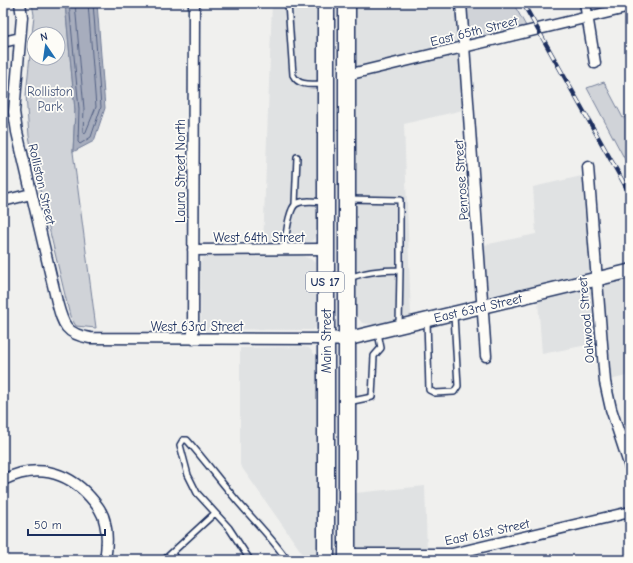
<svg xmlns="http://www.w3.org/2000/svg" width="633" height="563" font-family="'Comic Neue',sans-serif">
	<style>
		.built { fill: #e0e2e3 }
		.green { fill: #d0d3d8; stroke: #76819b; fill-rule: evenodd }
		.water { fill: #a7adbd; stroke: #6f7b97 }
		.lines { fill: none; stroke-linecap: round; stroke-linejoin: round }
		.shore { stroke: #536184; stroke-width: 1 }
		.service-casing { stroke: #1b2f5e; stroke-width: 8 }
		.minor-casing { stroke: #1b2f5e; stroke-width: 13 }
		.tertiary-casing { stroke: #1b2f5e; stroke-width: 16 }
		.primary-casing { stroke: #1b2f5e; stroke-width: 19 }
		.service { stroke: #fdfcf7; stroke-width: 5 }
		.minor { stroke: #fdfcf7; stroke-width: 10 }
		.tertiary { stroke: #fdfcf7; stroke-width: 13 }
		.primary { stroke: #fdfcf7; stroke-width: 16 }
		.rail-casing { stroke: #1b2f5e; stroke-width: 4.5 }
		.rail { stroke: #fdfcf7; stroke-width: 3; stroke-dasharray: 9; stroke-linecap: butt }
		.labels { text-anchor: middle; dominant-baseline: central; stroke-width: 3.5; stroke-linejoin: round; paint-order: stroke }
		.shield { fill: #fdfcf7; stroke: #5f6c8c; stroke-width: 1 }
		.shield-label { font-size: 12px; font-weight: bold; fill: #1b2f5e }
		.street-label { font-size: 13px; fill: #1b2f5e; stroke: #fdfcf7 }
		.park-label { font-size: 13px; fill: #48587c; stroke: #fdfcf7 }
	</style>
	<rect width="100%" height="100%" fill="#f0f0ee"/>
	<filter id="ink" filterUnits="userSpaceOnUse"><feTurbulence type="fractalNoise" baseFrequency=".025" numOctaves="2"/><feDisplacementMap in="SourceGraphic" scale="8" xChannelSelector="R" yChannelSelector="G"/><feConvolveMatrix kernelMatrix="1 2 1 2 8 2 1 2 1" color-interpolation-filters="sRGB"/></filter>
	<g filter="url(#ink)">
		<!-- built -->
		<path class="built" d="M272,3l45,1v232l-5,5 -14,3 -35,1z
			M355,3h111l6,34 5,1 -1,11 -17,5 4,56 -59,14 7,193 -34,8 -15,-2 -7,-9z
			M595,173l6,99 -113,26 -4,-53 52,-11 -3,-47z
			M297,254l14,5 5,5 1,62 -4,4 -106,-1 -4,-2 -2,-4 -1,-60 3,-5 5,-2z
			M630,279v96l-20,5 -3,-39 -65,13 -4,-53z
			M304,347l5,1 8,9 1,203h-11l-67,-95v-117z
			M425,486l2,65h-9v9h-63v-67z"/>
		<!-- green -->
		<path class="green" d="M32,3h33l10,107 -2,42 23,176 -20,-2 -6,-10 -31,-130 -10,-50 -3,-41 8,-80zM34,34h24v24h-24z
			M466,3h47l13,23 -49,12 -8,-4z
			M604,82l19,36 7,-2v53l-43,-81z"/>
		<!-- water -->
		<path class="water" d="M65,3h32l8,105 -11,33 -21,11 2,-42z"/>
		<g class="lines">
			<!-- shore -->
			<path class="shore" d="M69,3l10,106 -1,33 2,2 11,-7 10,-30 -8,-104
				M75,3l9,106 -1,23 2,2 11,-27 -8,-104"/>
			<!-- service casing -->
			<g class="service-casing">
				<path id="service" d="M288,3l5,72c6,12 19,9 30,9
					M349,199l51,1v70c-17,0 -34,1 -50,8
					M295,204l2,-47
					M284,249c2,-10 4,-40 12,-45 8,-5 21,-2 29,-2
					M427,320l2,70 6,3 19,-1 4,-6 -4,-71
					M399,326l1,-56
					M348,402l24,-5 2,-41 7,-8 -3,-15
					M172,553l4,7
					M164,560l51,-47
					M250,560l-21,-32 -32,-35 -9,-18 -8,-30 3,-5h4c16,18 30,37 46,56 18,22 38,40 54,64"/>
			</g>
			<!-- minor casing -->
			<g class="minor-casing">
				<path id="minor" d="M20,3l2,14 -8,95 3,20 40,170c6,22 8,32 33,36l235,1
					M461,3l25,353
					M585,3l10,60
					M3,42l17,-4
					M347,75l283,-68
					M588,167l17,215 6,27 19,58
					M3,201l28,-7
					M193,250l132,-1
					M193,339l1,-336
					M3,480c32,-16 63,-10 87,17 7,8 13,15 15,26 3,12 2,25 0,37
					M347,554h105l178,-42"/>
			</g>
			<!-- tertiary casing -->
			<g class="tertiary-casing">
				<path id="tertiary" d="M325,339h22l283,-68"/>
			</g>
			<!-- primary casing -->
			<g class="primary-casing">
				<path id="primary" d="M326,3v557
					M347,3v557"/>
			</g>
			<!-- service -->
			<use href="#service" class="service"/>
			<!-- minor -->
			<use href="#minor" class="minor"/>
			<!-- tertiary -->
			<use href="#tertiary" class="tertiary"/>
			<!-- primary -->
			<use href="#primary" class="primary"/>
			<!-- rail casing -->
			<g class="rail-casing">
				<path id="rail" d="M523,3l107,191"/>
			</g>
			<!-- rail -->
			<use href="#rail" class="rail"/>
		</g>
	</g>
	<g class="labels">
		<!-- shield labels -->
		<rect class="shield" x="306" y="272" width="38" height="20" rx="3"/>
		<g class="shield-label">
			<text x="325" y="282">US 17</text>
		</g>
		<!-- street labels -->
		<g class="street-label">
			<text transform="translate(474 31) rotate(-14)">East 65th Street</text>
			<text transform="translate(180 171) rotate(-90)">Laura Street North</text>
			<text transform="translate(461 180) rotate(-94)">Penrose Street</text>
			<text transform="translate(42 184) rotate(77)">Rolliston Street</text>
			<text x="259" y="237">West 64th Street</text>
			<text transform="translate(478 308) rotate(-13)">East 63rd Street</text>
			<text transform="translate(586 320) rotate(-95)">Oakwood Street</text>
			<text x="197" y="326">West 63rd Street</text>
			<text transform="translate(326 341) rotate(-90)">Main Street</text>
			<text transform="translate(487 532) rotate(-12)">East 61st Street</text>
		</g>
		<!-- park labels -->
		<g class="park-label">
			<text x="50" y="91">Rolliston<tspan x="50" dy="15">Park</tspan></text>
		</g>
	</g>
	<!-- margin -->
	<rect width="633" height="563" fill="none" stroke="#fdfcf7" stroke-width="16"/>
	<rect x="8" y="8" width="617" height="547" fill="none" stroke="#1b2f5e" stroke-width="1.5" filter="url(#ink)"/>
	<!-- north arrow -->
	<g transform="translate(46 46) rotate(347)"><circle r="19" fill="#fdfcf7" stroke="#a3aaba"/>
	<path d="M0-3L7 15L0 10L-7 15Z" fill="#1f6fb2"/>
	<text y="-6" font-size="11" font-weight="bold" text-anchor="middle" fill="#1b2f5e">N</text>
	</g>
	<!-- scale -->
	<path d="M28 529v6h77v-6" fill="none" stroke="#1b2f5e" stroke-width="2"/>
	<text x="34" y="529" font-size="12" fill="#1b2f5e" stroke="#fdfcf7" stroke-width="3" paint-order="stroke">50 m</text>
</svg>
